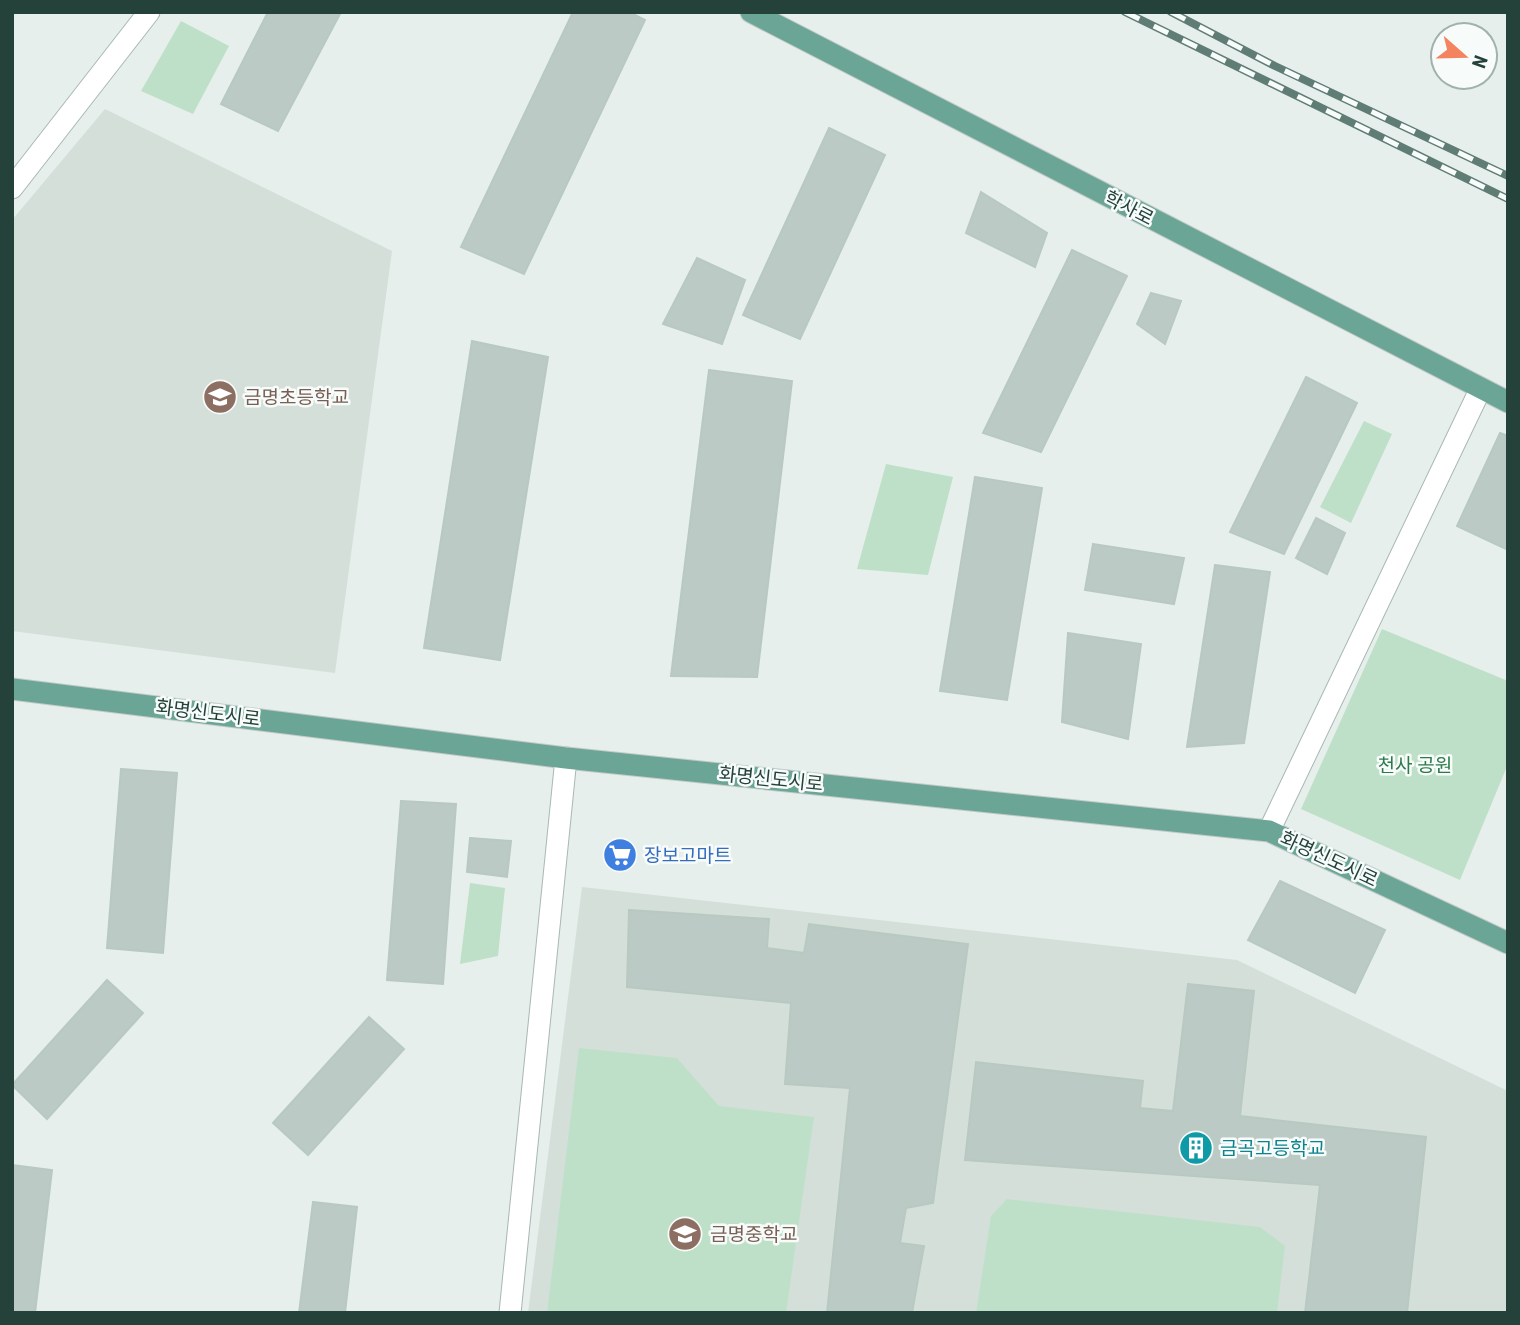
<svg xmlns="http://www.w3.org/2000/svg" width="1520" height="1325" font-family="'Roboto Condensed','Noto Sans KR',sans-serif">
	<style>
		.built { fill: #d4dfda }
		.green { fill: #bfe0c8 }
		.building { fill: #bbcac4; stroke: #b8c9c2; stroke-width: 2 }
		.lines { fill: none; stroke-linecap: round; stroke-linejoin: round }
		.minor-casing { stroke: #a8b8b2; stroke-width: 23 }
		.major-casing { stroke: #c2cac8; stroke-width: 23 }
		.minor { stroke: #fff; stroke-width: 21 }
		.major { stroke: #6aa596; stroke-width: 21 }
		.rail-casing { stroke: #5f7d75; stroke-width: 8 }
		.rail { stroke: #f7fbf9; stroke-width: 5; stroke-dasharray: 16; stroke-linecap: butt }
		.labels { text-anchor: middle; dominant-baseline: central; stroke-width: 5; stroke-linejoin: round; paint-order: stroke }
		.street-label { font-size: 19px; fill: #24423a; stroke: #f7fbf9 }
		.education-label { font-size: 19px; fill: #785e54; stroke: #f7fbf9; text-anchor: start }
		.park-label { font-size: 19px; fill: #2d7a4b; stroke: #f7fbf9 }
		.shop-label { font-size: 19px; fill: #366cbe; stroke: #f7fbf9; text-anchor: start }
		.culture-label { font-size: 19px; fill: #0d838f; stroke: #f7fbf9; text-anchor: start }
	</style>
	<rect width="100%" height="100%" fill="#e6efeb"/>
	<!-- built -->
	<path class="built" d="M105,109l287,142 -57,422 -323,-42v-411z
		M582,887l655,73 271,131v222h-980z"/>
	<!-- green -->
	<path class="green" d="M181,21l48,25 -36,68 -52,-23z
		M1364,421l28,13 -41,89 -31,-16z
		M886,464l67,13 -25,98 -71,-6z
		M1382,629l126,52v83l-48,116 -159,-71z
		M470,883l35,5 -7,68 -38,8z
		M579,1048l98,10 42,48 95,11 -28,196h-239z
		M1007,1199l253,28 25,19 -8,67h-301l15,-97z"/>
	<!-- building -->
	<path class="building" d="M268,12h73l-63,119 -57,-27z
		M573,12h56l16,8 -121,254 -63,-27z
		M829,128l56,27 -85,184 -57,-24z
		M981,192l66,41 -12,34 -69,-34z
		M1072,250l55,26 -86,176 -58,-19z
		M697,258l48,22 -23,64 -59,-20z
		M1151,293l30,8 -16,43 -28,-20z
		M472,341l76,16 -48,303 -76,-12z
		M709,370l83,11 -35,296 -86,-1z
		M1306,377l51,26 -73,151 -54,-22z
		M1500,433l8,3v114l-51,-24z
		M975,477l67,11 -35,212 -67,-9z
		M1316,518l29,15 -18,41 -31,-16z
		M1093,544l91,14 -10,46 -89,-14z
		M1215,565l55,7 -26,171 -57,4z
		M1068,633l73,11 -13,95 -66,-17z
		M121,769l56,4 -14,180 -56,-5z
		M401,801l55,3 -13,180 -56,-4z
		M470,838l41,3 -4,36 -40,-5z
		M1280,881l105,49 -30,63 -107,-53z
		M629,910l140,9 -2,29 37,5 5,-29 159,20 -35,259 -27,5 -6,35 24,3 -12,67h-85l23,-225 -65,-4 6,-81 -164,-16z
		M107,980l36,33 -96,106 -35,-34z
		M1188,984l66,7 -14,125 186,21 -19,176h-102l15,-128 -355,-25 11,-98 167,19 -3,27 33,3z
		M369,1017l35,32 -96,106 -35,-32z
		M12,1165l40,5 -17,143h-23z
		M313,1202l44,5 -12,106h-46z"/>
	<g class="lines">
		<!-- minor casing -->
		<g class="minor-casing">
			<path id="minor" d="M12,188l137,-176
				M1269,831l211,-441
				M510,1313l56,-555"/>
		</g>
		<!-- major casing -->
		<g class="major-casing">
			<path id="major" d="M751,12l757,390
				M12,689l554,69 703,73 239,112"/>
		</g>
		<!-- minor -->
		<use href="#minor" class="minor"/>
		<!-- major -->
		<use href="#major" class="major"/>
		<!-- rail casing -->
		<g class="rail-casing">
			<path id="rail" d="M1125,12l383,187
				M1171,12l104,54 233,110"/>
		</g>
		<!-- rail -->
		<use href="#rail" class="rail"/>
	</g>
	<!-- icons -->
	<defs>
		<g id="school-disc" transform="scale(1.75)"><circle r="9.5" fill="#8d6e63" stroke="#f7fbf9"/><path d="M0-5L7-2L0 1L-7-2ZM-4 1L0 2.5L4 1V4Q0 6-4 4Z" fill="#fff"/></g>
		<g id="supermarket-disc" transform="scale(1.75)"><circle r="9.5" fill="#3f7fe0" stroke="#f7fbf9"/><path d="M-6-5.5h2.5l.6 2H6L4.5 2H-2.5L-4.4-4H-6ZM-1.5 3.2a1.3 1.3 0 1 0 .1 0ZM3 3.2a1.3 1.3 0 1 0 .1 0Z" fill="#fff"/></g>
		<g id="building-disc" transform="scale(1.75)"><circle r="9.5" fill="#0f9aa8" stroke="#f7fbf9"/><path d="M-4-6H4V6H1V3H-1V6H-4ZM-2.5-4.3h1.7v1.8h-1.7ZM.8-4.3h1.7v1.8H.8ZM-2.5-1h1.7V.8h-1.7ZM.8-1h1.7V.8H.8Z" fill="#fff"/></g>
	</defs>
	<g fill-rule="evenodd">
		<use href="#school-disc" x="220" y="397"/>
		<use href="#supermarket-disc" x="620" y="855"/>
		<use href="#building-disc" x="1196" y="1148"/>
		<use href="#school-disc" x="685" y="1234"/>
	</g>
	<g class="labels">
		<!-- street labels -->
		<g class="street-label">
			<text transform="translate(1129 208) rotate(27)">학사로</text>
			<text transform="translate(208 713) rotate(7)">화명신도시로</text>
			<text transform="translate(771 779) rotate(6)">화명신도시로</text>
			<text transform="translate(1329 859) rotate(25)">화명신도시로</text>
		</g>
		<!-- education labels -->
		<g class="education-label">
			<text x="244" y="397">금명초등학교</text>
			<text x="710" y="1234">금명중학교</text>
		</g>
		<!-- park labels -->
		<g class="park-label">
			<text x="1415" y="765">천사 공원</text>
		</g>
		<!-- shop labels -->
		<g class="shop-label">
			<text x="644" y="855">장보고마트</text>
		</g>
		<!-- culture labels -->
		<g class="culture-label">
			<text x="1220" y="1148">금곡고등학교</text>
		</g>
	</g>
	<!-- border -->
	<rect width="1520" height="1325" fill="none" stroke="#24423a" stroke-width="28"/>
	<!-- north arrow -->
	<g transform="translate(1464 56) rotate(110)"><circle r="33" fill="#f7fbf9" stroke="#a3b1ad" stroke-width="2"/>
	<path d="M0-5L12 26L0 18L-12 26Z" fill="#f4845f"/>
	<text y="-10" font-size="19" font-weight="bold" text-anchor="middle" fill="#24423a">N</text>
	</g>
</svg>
